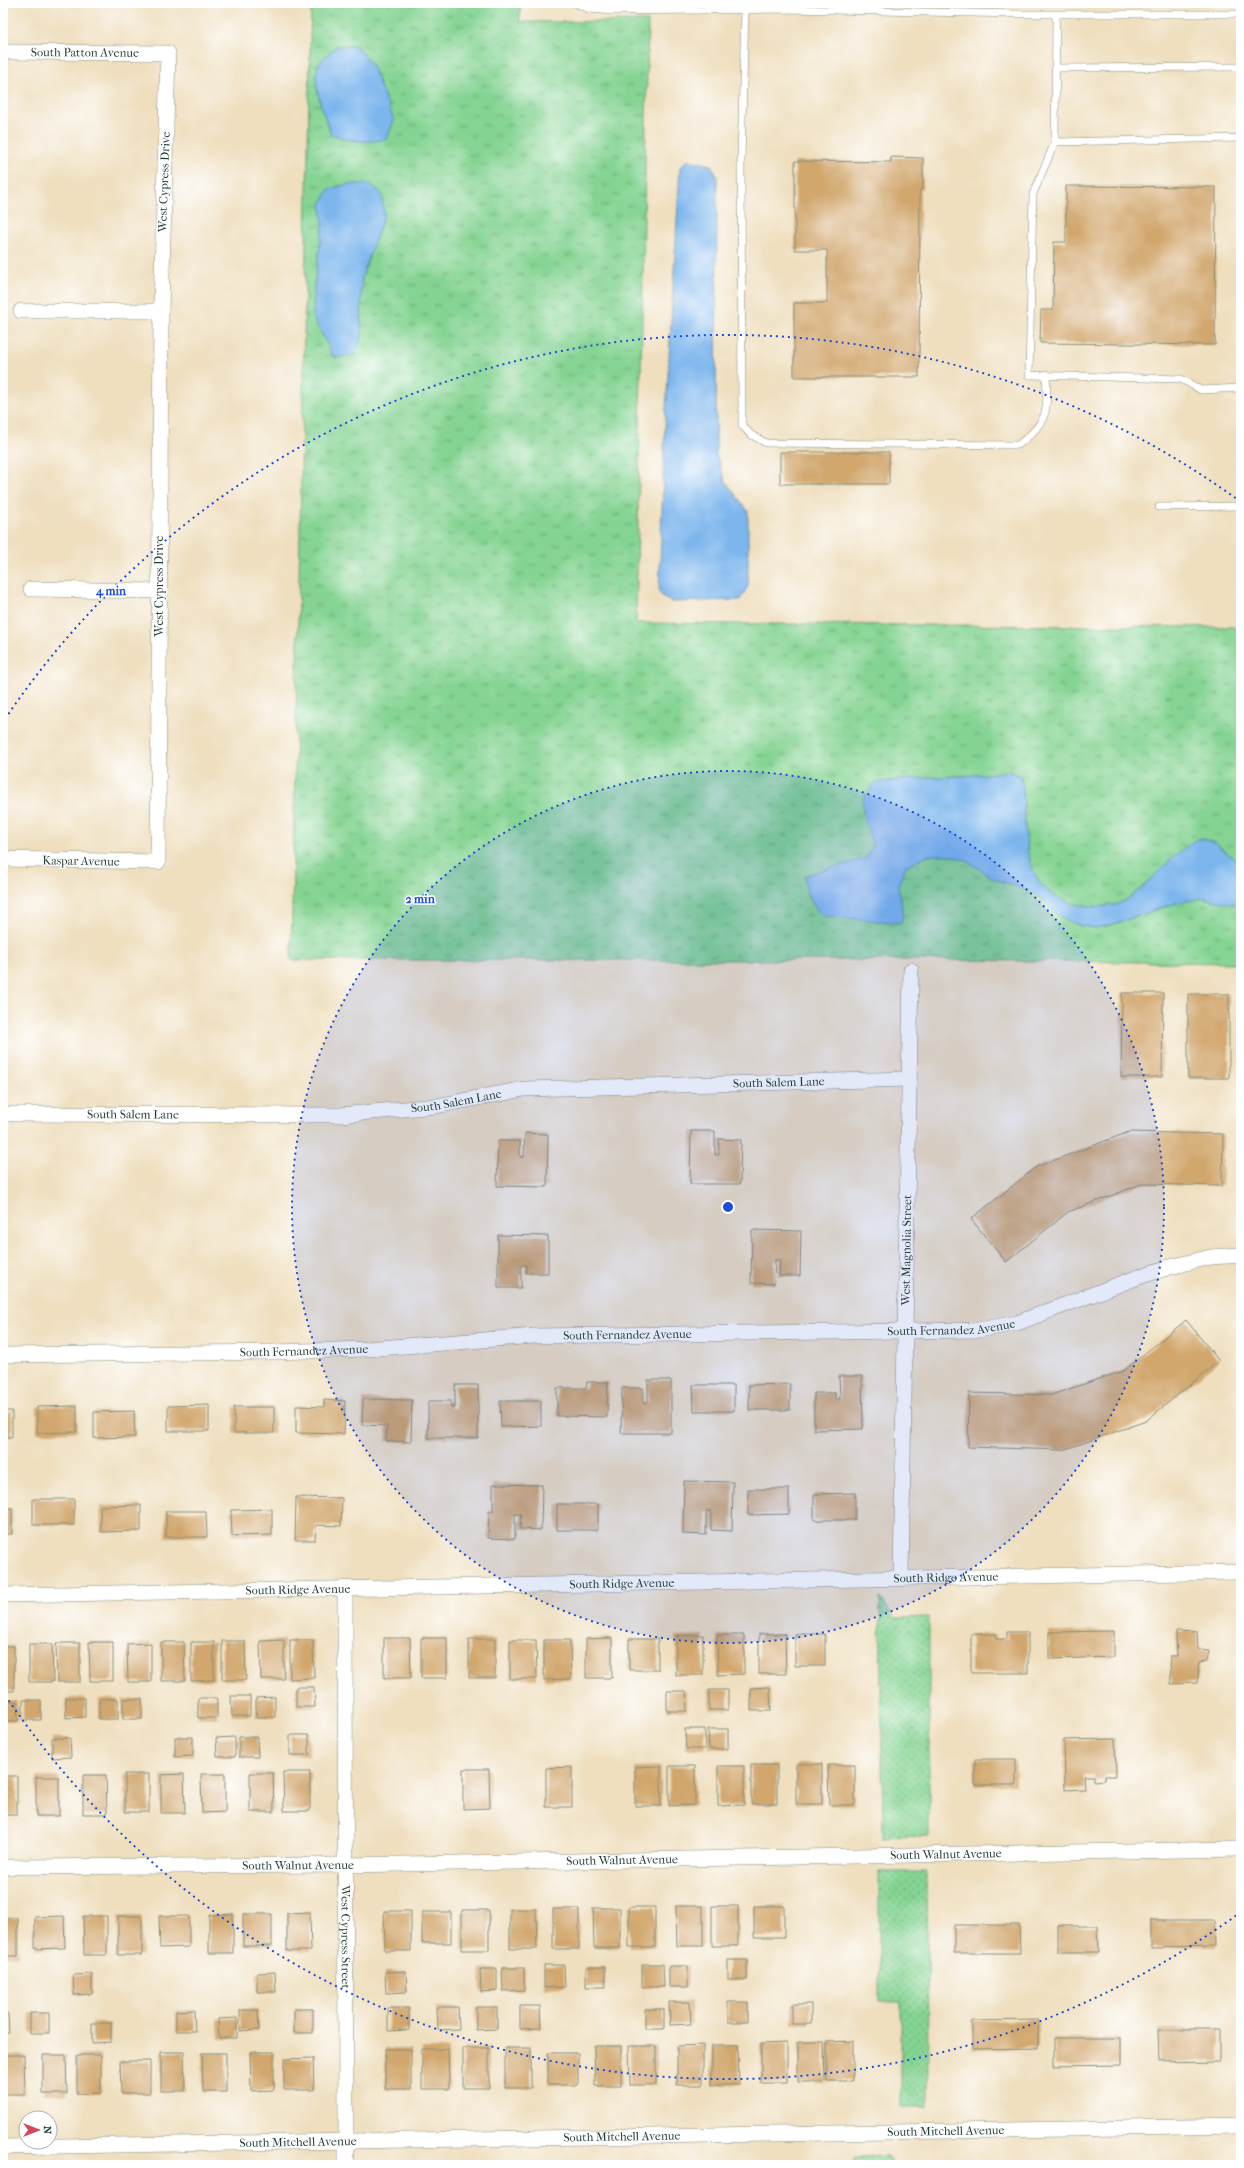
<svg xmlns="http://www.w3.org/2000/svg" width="1244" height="2168" font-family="'IM FELL French Canon',serif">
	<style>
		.grass { fill: url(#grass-tufts); stroke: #528864 }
		.park { fill: url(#park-dots); stroke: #528864 }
		.water { fill: #7db6ed; stroke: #4e7a90 }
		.building { fill: #d2a76e }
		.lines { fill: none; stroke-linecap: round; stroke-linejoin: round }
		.lane-casing { stroke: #878e7a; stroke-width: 8 }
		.street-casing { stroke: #878e7a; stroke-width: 16 }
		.lane { stroke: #fff; stroke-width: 7 }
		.street { stroke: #fff; stroke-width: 15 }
		.ring { fill: none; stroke: #1d4ed8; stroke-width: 2; stroke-dasharray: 2 4 }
		.labels { text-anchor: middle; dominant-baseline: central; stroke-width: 3; stroke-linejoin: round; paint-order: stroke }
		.street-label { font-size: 12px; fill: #1f3d34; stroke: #fff }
		.centre { fill: #1d4ed8; stroke: #fff; stroke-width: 2 }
		.ring-label { font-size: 12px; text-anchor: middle; font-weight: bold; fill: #1d4ed8; stroke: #fff; stroke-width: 3; stroke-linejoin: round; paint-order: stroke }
	</style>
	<defs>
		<pattern id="grass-tufts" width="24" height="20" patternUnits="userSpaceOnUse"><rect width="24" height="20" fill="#85d493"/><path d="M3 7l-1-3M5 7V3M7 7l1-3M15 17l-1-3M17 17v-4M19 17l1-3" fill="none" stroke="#6cad79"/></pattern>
		<pattern id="park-dots" width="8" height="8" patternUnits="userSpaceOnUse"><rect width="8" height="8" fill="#85d493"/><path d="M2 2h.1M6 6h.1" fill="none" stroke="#6cad79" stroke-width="1.8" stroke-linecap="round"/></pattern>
	</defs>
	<rect width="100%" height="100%" fill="#fff"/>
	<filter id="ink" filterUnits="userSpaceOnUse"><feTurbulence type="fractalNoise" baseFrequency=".025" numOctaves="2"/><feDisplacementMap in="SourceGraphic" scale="8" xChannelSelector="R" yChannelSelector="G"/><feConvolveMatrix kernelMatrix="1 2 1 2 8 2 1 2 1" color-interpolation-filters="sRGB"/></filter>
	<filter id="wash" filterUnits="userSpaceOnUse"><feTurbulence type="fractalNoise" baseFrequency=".012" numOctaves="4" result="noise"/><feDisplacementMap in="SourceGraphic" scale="16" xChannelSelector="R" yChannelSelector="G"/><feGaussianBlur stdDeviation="0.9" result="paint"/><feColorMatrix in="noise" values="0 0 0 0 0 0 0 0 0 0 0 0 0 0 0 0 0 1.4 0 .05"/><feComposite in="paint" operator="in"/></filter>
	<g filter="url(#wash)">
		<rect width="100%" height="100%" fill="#efdfbf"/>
		<!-- grass -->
		<path class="grass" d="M311,3h209v19l128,-1 -12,602 605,4v336l-298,-3h-652z"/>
		<!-- park -->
		<path class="park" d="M880,1597l15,21 34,-1v219l-46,1z
			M879,1872h48l1,235h-27v-105h-22z
			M887,2156l8,9h-41v-8z"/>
		<!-- water -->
		<path class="water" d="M337,46h20l14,18 23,56 -7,19c-21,4 -36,3 -56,-5 -6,-16 -20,-51 -13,-68 3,-8 13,-14 19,-20z
			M688,160l23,5 6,11 -1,279 10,27 22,29v75l-8,14 -68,2 -7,-3 -6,-7 6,-166 15,-259z
			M349,184h22l11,10 2,21 -22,62 -1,33 1,28 -8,17 -20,3 -21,-41 1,-32 9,-60 -2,-21 8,-15z
			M1008,771l13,5c9,51 -8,119 60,129 14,2 32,3 45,-5 27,-18 47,-49 74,-62l15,5 26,21v42l-37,-8 -28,5 -62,21 -18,4 -15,-2 -17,-7 -13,-10 -10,-11 -12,-7 -35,-12 -28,-19 -17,-5h-21l-22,11 -8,20 5,27 -2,10 -78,-7c-12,-12 -18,-22 -18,-40 20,-8 41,-11 61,-18l7,-12 -10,-31v-17l12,-15c44,-8 88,-4 133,-12z"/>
		<g id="blocks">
			<!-- building -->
			<path class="building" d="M891,157l32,1v31h-3l-1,188h-125v-74h33v-53h-32v-89l96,1z
				M1066,186l150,1 -1,158 -175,-2 1,-33h12l1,-68h12z
				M780,452h109v32h-109z
				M1122,993h41l-1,84h-41z
				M1188,994h41v84h-41z
				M691,1131h24v24h4v-16l22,1 -1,44h-50z
				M1129,1132l94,2 -1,52 -80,-2 -74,28 -62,50 -35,-43 65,-52z
				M525,1133l23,1 -1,53 -50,-1 1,-45h22v16h4z
				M752,1230l49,1 -1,45h-21l1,-16h-5l-1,24 -23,-1z
				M498,1235l50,1v37h-22v-8h-5v23h-23z
				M1186,1320l33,41 -73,60 -83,29 -95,-3 1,-54 82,2 72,-24z
				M839,1376h23l1,53 -49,1v-37h21v6h5z
				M648,1380h23v53h-50l1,-45h21v15h5z
				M587,1382h21l-1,35 -50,-1v-28h29z
				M790,1384v26h-41v-25z
				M455,1385h23v53h-50v-37h23v7h4z
				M693,1385h41v26h-40z
				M363,1399l49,1 -1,42 -25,-1 1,-15 -25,-1z
				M324,1400l21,1 -1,33 -48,-1v-27l28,1z
				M500,1401h41v25l-40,1z
				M209,1405v26h-41v-25z
				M77,1406v26l-40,1v-26z
				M234,1407h40v26h-40z
				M3,1411h9v26h-9z
				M134,1411l1,26 -41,1v-26z
				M684,1481l49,1 -1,49 -21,-1v-19h-5v24l-23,-1z
				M493,1484l49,1 -1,45 -21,-1 1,-15h-6v25l-27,-1 1,-27h4z
				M748,1489h41v25l-41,1z
				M855,1493v27h-41v-26z
				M296,1497l46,1 -1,28 -25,-1 -1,15h-20z
				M33,1499h41v26h-41z
				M557,1504h41v26h-41z
				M141,1505v26l-40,1 -1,-26z
				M3,1508h9v26h-9z
				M272,1509v26l-40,1 -1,-26z
				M166,1511h40l1,26h-41z
				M1114,1631v26l-65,2v-27z
				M1176,1631l21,1 1,17 11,1 -2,11 -7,1 -3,21 -26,1 -1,-28h7z
				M1007,1632h21v41h-57v-39h25v5h11z
				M759,1634h26l1,40h-27z
				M795,1634h30v32h-30z
				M703,1635v40h-27v-39z
				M717,1635h27v39l-26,1z
				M384,1638h26l1,40h-27z
				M421,1638h26v40h-26z
				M612,1638v40h-26v-39z
				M469,1639h26v39h-26z
				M629,1639h29v31h-29z
				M284,1640v39h-23l-1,-38z
				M290,1640h23l1,38 -24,1z
				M510,1640h26l1,39h-27z
				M544,1640h26l1,39 -27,1z
				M222,1641h23l1,39h-24z
				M89,1642h24v39h-23z
				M161,1642h23l1,39h-24z
				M191,1642h23v38l-23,1z
				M56,1643h24v39h-23z
				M151,1643v39h-23l-1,-38z
				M29,1644h23l1,38h-24z
				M3,1646h11v45h-11z
				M296,1687h18l1,20h-19z
				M770,1687l1,24h-20v-23z
				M709,1690h19v20h-19z
				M667,1691h19l1,20h-20z
				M231,1696h19v20h-18z
				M275,1697v20h-19v-19z
				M66,1698h19v19l-19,1z
				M198,1698h19v20h-19z
				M99,1699h19v20h-19z
				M123,1699h19v20h-19z
				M23,1700h18v20h-18z
				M3,1701h14l1,20h-15z
				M685,1729h20v20h-19z
				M708,1729h20v20h-19z
				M290,1735h19v20h-19z
				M175,1737h18v19l-18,1z
				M235,1737v20h-18l-1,-19z
				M239,1737h18l1,20h-19z
				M52,1738h18l1,19 -19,1z
				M1115,1739l1,37h-11v4l-11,1v-5h-10l1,13 -20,1 -1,-50z
				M975,1759h41v26h-41z
				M796,1764h26v40h-26z
				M751,1765h26v39h-26z
				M828,1765h27v40h-26z
				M661,1766v40h-26v-39z
				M669,1766h26v39l-26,1z
				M718,1766h26v39l-26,1z
				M572,1767v40h-26v-39z
				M463,1769h26l1,39 -27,1z
				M283,1772h27v39h-26z
				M250,1773h23l1,39h-24z
				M125,1774h24v38h-24z
				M184,1774l1,39h-24v-38z
				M201,1774h24v38l-23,1z
				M83,1775h23l1,39h-24z
				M3,1776h14v39h-14z
				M36,1777h23v39h-23z
				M676,1906h27v40h-26z
				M712,1906h26v40h-26z
				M754,1906h30v31h-30z
				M629,1907h26v40h-26z
				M593,1908h27v40h-26z
				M510,1909h26l1,40h-27z
				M553,1909h26v40h-26z
				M462,1910h27v40h-27z
				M384,1911h27v40h-26z
				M310,1912l1,39h-24v-38z
				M422,1912h29v31h-29z
				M233,1914v39h-24v-38z
				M243,1914h29v32h-29z
				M64,1916l1,32 -30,1v-32z
				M83,1916h24v39h-23z
				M118,1916h24v39h-24z
				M159,1916h30v31l-29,1z
				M3,1918h15v38h-15z
				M1151,1920h65l1,27 -66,1z
				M954,1925h65l1,28h-66z
				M1058,1926h40l1,26h-41z
				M728,1960h19v20h-19z
				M642,1964h21l1,23h-22z
				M544,1965h20l1,22 -21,1z
				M669,1966h19v21h-19z
				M586,1967h19v20h-19z
				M502,1968h22v22l-21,1z
				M480,1969h17v22l-16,1z
				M406,1971l1,21 -21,1 -1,-21z
				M275,1972l1,20h-19v-19z
				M92,1974v20l-18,1 -1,-20z
				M669,2002h21l1,22 -21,1z
				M728,2002h20v20h-20z
				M792,2004h19v20h-19z
				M520,2006h20l1,22 -21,1z
				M437,2007h21l1,22 -21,1z
				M476,2007h21v22l-21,1z
				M388,2008h21v22l-21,1z
				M294,2009h19v24h-19z
				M645,2009h19v20h-19z
				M194,2010l1,21h-19v-20z
				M240,2010h18l1,20 -19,1z
				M30,2013h19v20h-19z
				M3,2014h5l1,19 -6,1z
				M237,2018v20h-18l-1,-19z
				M1038,2020v28l-66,1v-28z
				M92,2023h19v19l-19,1z
				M1158,2029h61v32l-60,1z
				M1054,2038h66v27l-66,1z
				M853,2041v40h-26v-39z
				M798,2042h26l1,40h-27z
				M787,2043v40h-26v-39z
				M703,2045v40h-26v-39z
				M712,2045h26l1,40h-27z
				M594,2046h27v40h-26z
				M629,2046h27v39h-26z
				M463,2048h26v40h-26z
				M505,2048h26v40h-26z
				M385,2049h26v40h-26z
				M422,2049h26l1,40h-27z
				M161,2052h23l1,39h-24z
				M250,2052h24v38l-23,1z
				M202,2053h24v39h-23z
				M548,2053h30v32h-30z
				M3,2055h21l1,39h-22z
				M43,2055h23l1,39h-24z
				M77,2055h24v38l-24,1z
				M313,2058l1,32h-30v-31z
				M120,2061h30v32h-29z"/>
		</g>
	</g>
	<g filter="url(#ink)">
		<use href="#blocks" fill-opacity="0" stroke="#878e7a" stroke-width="1"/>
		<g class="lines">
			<!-- lane casing -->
			<g class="lane-casing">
				<path id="lane" d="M575,3l14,6 24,2 174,-2 231,5h223
					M745,9l-4,150 1,266 8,9 16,9 252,2c31,-24 30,-34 28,-71
					M1056,14l-1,128 -22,52 -4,181 152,4 20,11 40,-2
					M1055,68l186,-1
					M1055,142l186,-4
					M1159,507l82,-1"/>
			</g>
			<!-- street casing -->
			<g class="street-casing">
				<g id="street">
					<path id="s1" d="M3,52l165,1 -7,258 -3,551 -155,-3"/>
					<path d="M21,311h140"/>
					<path d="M31,589l128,2"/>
					<path id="s2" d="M3,1114l337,1 96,-9 88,-17 385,-10"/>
					<path id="s3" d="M3,1355l270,-3 93,-3 168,-13 444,-6 39,-7 124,-47 29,-9 41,-10 30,-2"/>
					<path id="s4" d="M901,1579l10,-609"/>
					<path id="s5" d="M345,1588l1,577"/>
					<path id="s6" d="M3,1595l1238,-23"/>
					<path id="s7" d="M3,1867l342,-2 896,-16"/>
					<path id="s8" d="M3,2147l1238,-21"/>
				</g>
			</g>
			<!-- lane -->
			<use href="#lane" class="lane"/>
			<!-- street -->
			<use href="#street" class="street"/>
		</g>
	</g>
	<!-- distance rings -->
	<circle cx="728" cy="1207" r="436" fill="#1d4ed8" fill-opacity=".12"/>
	<g class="ring">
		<circle cx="728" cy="1207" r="436"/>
		<path d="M1241 1912A872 872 0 0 1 5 1695M5 719A872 872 0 0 1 1241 502"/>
	</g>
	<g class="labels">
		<!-- street labels -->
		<g class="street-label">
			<text stroke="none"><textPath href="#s1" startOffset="82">South Patton Avenue</textPath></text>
			<text transform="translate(164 182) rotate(-88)">West Cypress Drive</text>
			<text transform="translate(159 586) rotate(-90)">West Cypress Drive</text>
			<text transform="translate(81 861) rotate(1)">Kaspar Avenue</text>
			<text stroke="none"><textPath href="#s2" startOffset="778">South Salem Lane</textPath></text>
			<text stroke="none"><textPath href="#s2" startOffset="454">South Salem Lane</textPath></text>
			<text stroke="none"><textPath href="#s2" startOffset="130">South Salem Lane</textPath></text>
			<text stroke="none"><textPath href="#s4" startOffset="329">West Magnolia Street</textPath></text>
			<text stroke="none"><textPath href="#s3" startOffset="949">South Fernandez Avenue</textPath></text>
			<text stroke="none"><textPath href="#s3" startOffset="625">South Fernandez Avenue</textPath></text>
			<text stroke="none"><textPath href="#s3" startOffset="301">South Fernandez Avenue</textPath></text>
			<text stroke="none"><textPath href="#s6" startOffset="943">South Ridge Avenue</textPath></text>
			<text stroke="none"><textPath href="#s6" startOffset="619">South Ridge Avenue</textPath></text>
			<text stroke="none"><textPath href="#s6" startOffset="295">South Ridge Avenue</textPath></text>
			<text stroke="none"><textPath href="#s7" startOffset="943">South Walnut Avenue</textPath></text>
			<text stroke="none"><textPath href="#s7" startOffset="619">South Walnut Avenue</textPath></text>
			<text stroke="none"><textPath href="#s7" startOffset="295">South Walnut Avenue</textPath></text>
			<text stroke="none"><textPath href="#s5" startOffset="349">West Cypress Street</textPath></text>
			<text stroke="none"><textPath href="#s8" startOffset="943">South Mitchell Avenue</textPath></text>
			<text stroke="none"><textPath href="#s8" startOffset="619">South Mitchell Avenue</textPath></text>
			<text stroke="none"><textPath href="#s8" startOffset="295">South Mitchell Avenue</textPath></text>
		</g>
	</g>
	<circle cx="728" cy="1207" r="6" class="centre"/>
	<g class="ring-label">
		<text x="111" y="595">4 min</text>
		<text x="420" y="903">2 min</text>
	</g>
	<!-- margin -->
	<rect width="1244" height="2168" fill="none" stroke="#fff" stroke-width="16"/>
	<!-- north arrow -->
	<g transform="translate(38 2130) rotate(90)"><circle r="19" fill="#ffffff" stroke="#a5b1ae"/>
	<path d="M0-3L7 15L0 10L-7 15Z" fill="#d1495b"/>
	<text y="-6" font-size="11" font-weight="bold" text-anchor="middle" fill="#1f3d34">N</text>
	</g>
</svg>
